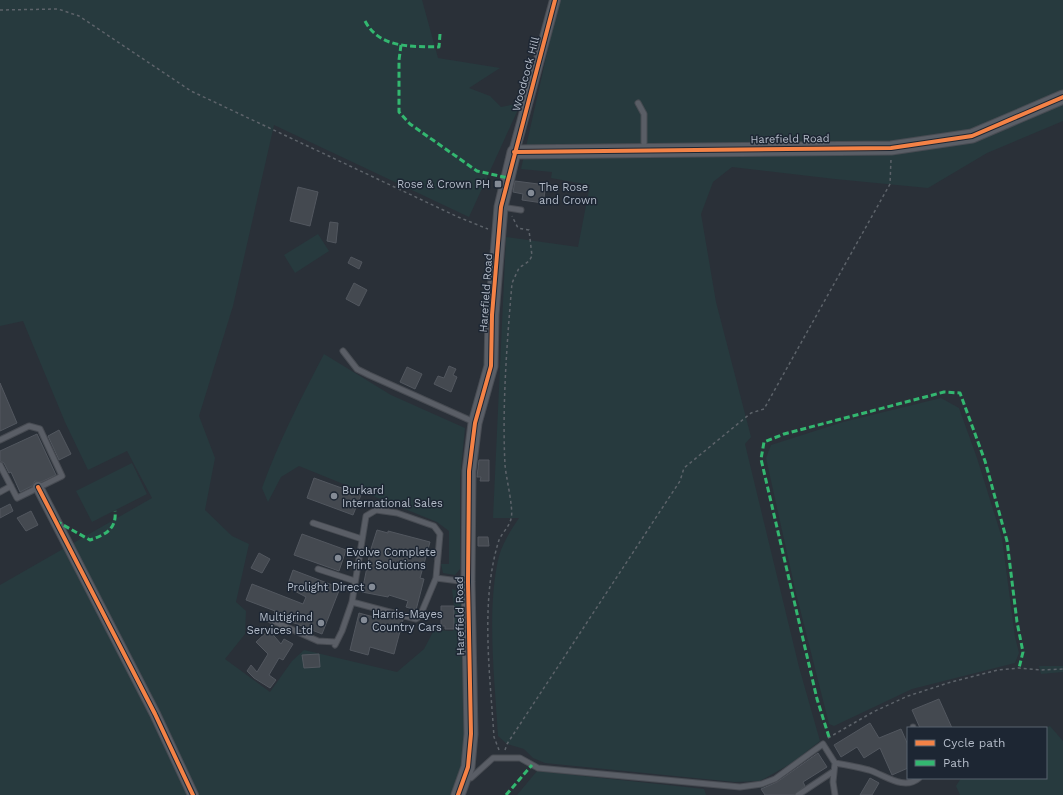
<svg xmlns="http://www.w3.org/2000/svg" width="1063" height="795" font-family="'Work Sans',sans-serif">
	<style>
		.green { fill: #273a3e }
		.building { fill: #444950; stroke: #52575f }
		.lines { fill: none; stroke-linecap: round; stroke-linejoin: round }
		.service-casing { stroke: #484c53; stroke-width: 7 }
		.minor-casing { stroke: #484c53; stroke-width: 12 }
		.tertiary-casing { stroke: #484c53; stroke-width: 15 }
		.path { stroke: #5d636a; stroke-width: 1.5; stroke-dasharray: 3 3; stroke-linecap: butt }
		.service { stroke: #5a5e66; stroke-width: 5 }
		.minor { stroke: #5a5e66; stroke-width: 10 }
		.tertiary { stroke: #5a5e66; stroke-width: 13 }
		.quiet { stroke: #33b770; stroke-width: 3; stroke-dasharray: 6 3; stroke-linecap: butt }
		.cycleway-casing { stroke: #1d2633; stroke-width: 6 }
		.cycleway { stroke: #f48246; stroke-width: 4 }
		.poi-dot { fill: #848b96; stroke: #1d2633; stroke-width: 1.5 }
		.labels { text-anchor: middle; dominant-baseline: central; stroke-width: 3; stroke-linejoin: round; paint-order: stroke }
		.street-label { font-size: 11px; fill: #b4bcc9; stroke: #1d2633 }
		.poi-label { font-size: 11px; fill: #b4bcc9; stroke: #1d2633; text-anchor: start }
	</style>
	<rect width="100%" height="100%" fill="#2a3038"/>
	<!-- green -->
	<path class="green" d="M0,0h422l16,58 62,10 -31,20 21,8 11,11 20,-4 -52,114 -195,-92 -41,181 -34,110 16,42 -10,52 27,26 17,8 -13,58 10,9 -1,23 -20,25 45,33 22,-31 12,-11 93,22 27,-23 10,-19 19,1 1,-25 -2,-17 6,2 5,7 3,144 -3,25 -10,28h-453v-210l152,-87 -25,-47 -39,19 -23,-48 -42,-101 -23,5z
		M559,0h504v121l-76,32 -59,35 -93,-9 -103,-12 -19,15 -12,32 15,88 35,135 -6,7 54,223 21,74 -28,22 -32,18 -25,1 -190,-19 -12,-5 -9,-9 -17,-5 -9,-8c-3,-54 -12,-127 1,-180 4,-14 12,-26 20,-38h-26l13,-281 72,10 12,-62 -39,-7 1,-6 -31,-3z
		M318,234l11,17 -34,22 -11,-18z
		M324,354l67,41 74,33 -5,51v90l-5,6 -12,-2 -2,-9h8v-33l-12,-9 -138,-56 -18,11 -13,25 -6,-14c17,-47 39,-90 62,-134z
		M941,398l18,10 18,50 25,80 13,99 4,16 -4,10 -103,26 -78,37 -5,-2 -34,-135 -29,-131 5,-13 72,-23z
		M132,463l15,31 -55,28 -16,-31z
		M1039,666h24v6l-22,2z
		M1050,726l13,15v54h-103l-4,-9 5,-8h85l-1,-50z
		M537,771l167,18 2,6h-189z"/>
	<!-- building -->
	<path class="building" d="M515,181l31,4 -3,18 -21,-3 1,-6 -10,-2z
		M298,187l20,5 -8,34 -20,-5z
		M330,222l8,1 -2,20 -9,-2z
		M351,257l11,5 -3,7 -11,-6z
		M354,283l13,7 -8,16 -13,-7z
		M449,366l7,3 -3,6 4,2 -6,15 -17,-8 4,-8 6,2z
		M407,367l15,7 -7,15 -15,-7z
		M0,383l17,40 -17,8z
		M59,430l12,24 -12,6 -11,-24z
		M37,434l19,41 -15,7 -6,-1 -3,5 -12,6 -9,-20 -2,1 -5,-10 -4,-2v-10z
		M479,460h10v21h-9l1,-4h-4z
		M314,478l47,17 -8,20 -46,-17z
		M10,504l3,7 -13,7v-9z
		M31,511l7,14 -12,6 -9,-13z
		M377,530l11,3v-2l42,11 -10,36 4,1 -8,31 -10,-3 2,-6 -19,-6 -1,2 -26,-5 8,-40z
		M302,534l44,16 -7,21 -45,-16z
		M478,537h10l1,9h-11z
		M259,553l11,6 -8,14 -11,-5z
		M293,570l47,18 -18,46 -48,-19 1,-4 -29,-11 6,-16 51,20 3,-7 -19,-10z
		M441,606h13v23h-9v-3h-4z
		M359,613l22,6 2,-5 20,6 -9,34 -24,-7 -2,8 -18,-5z
		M269,630l12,14 3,-5 9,5 -10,16 -4,-2 -10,17 7,5 -6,8 -16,-10 -7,-7 4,-6 6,7 11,-18 -12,-12z
		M319,654l1,13 -16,1 -2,-13z
		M939,699l13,29h-32l-8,-18z
		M870,723l9,15 22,-9 7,16v23l-16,7 -12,-27 -16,10 -7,-11 -16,10 -7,-12z
		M818,753l9,14 -24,15 2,4 -11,9h-29l-4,-6 16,-7z
		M870,778l9,5 -7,12h-12z"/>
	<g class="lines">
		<!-- service casing -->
		<g class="service-casing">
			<path id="service" d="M638,103l6,11v35
				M502,207l19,3
				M343,351l14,18 12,6 105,47
				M0,440l29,-14 11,3 22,47 -45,22 -17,-33
				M0,492l11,-6
				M313,523l49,16
				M318,569l37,12
				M352,602l64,17 4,-3 16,-38
				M264,617l54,24 18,1
				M335,645l7,-14 10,-29 14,-86 10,-6 21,3 37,13 6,8 -4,44 31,4
				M913,727v1
				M835,763c12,2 23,4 34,7 16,5 35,21 50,8
				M465,776l6,2 22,-20h27l18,10 202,19 22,-3 13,-5 48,-35 12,19 -2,19 2,13
				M798,795l36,-24"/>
		</g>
		<!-- minor casing -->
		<g class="minor-casing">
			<path id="minor" d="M514,152l41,-152
				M38,487l117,227 38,81"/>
		</g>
		<!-- tertiary casing -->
		<g class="tertiary-casing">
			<path id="tertiary" d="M458,795l10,-28 3,-33 -3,-152 1,-111 6,-48 16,-57 1,-51 9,-108 13,-55 377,-4 81,-12 91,-39"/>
		</g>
		<!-- path -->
		<path class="path" d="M0,10l58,-1 21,7 112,75 267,126 30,12
			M828,738l45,-26 35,-16 43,-14 47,-12 21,-2 21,2 23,-1
			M499,750l-5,-13c-4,-63 -14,-137 5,-197 3,-7 10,-13 12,-21 3,-10 -5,-41 -6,-54 -3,-59 2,-123 7,-182l7,-15 10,-7 3,-5 -3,-26 -11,-2 -6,-12
			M505,750l2,-6 173,-263 4,-13 67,-55 13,-4 126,-225 1,-25"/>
		<!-- service -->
		<use href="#service" class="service"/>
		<!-- minor -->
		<use href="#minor" class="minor"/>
		<!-- tertiary -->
		<use href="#tertiary" class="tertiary"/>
		<!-- quiet -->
		<path class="quiet" d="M365,21c15,28 46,25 74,26l1,-13
			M401,45l-2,15v52l11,12 67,47 31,7
			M56,521l34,19c15,-5 27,-11 25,-29
			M829,737l-12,-38 -56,-240 3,-17 20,-8 160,-42 16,1 25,68 22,80 10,81 6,30 -4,16
			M506,795l26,-30"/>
		<!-- cycleway casing -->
		<g class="cycleway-casing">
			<path id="cycleway" d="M514,152l377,-4 81,-12 91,-39
				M38,487l117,227 38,81
				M458,795l10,-28 3,-33 -3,-152 1,-111 6,-48 16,-57 1,-51 9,-108 54,-207"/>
		</g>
		<!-- cycleway -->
		<use href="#cycleway" class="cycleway"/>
	</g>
	<!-- markers -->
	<g class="poi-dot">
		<rect x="494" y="180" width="8" height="8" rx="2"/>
		<circle cx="531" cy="193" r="4"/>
		<circle cx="334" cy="496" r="4"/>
		<circle cx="338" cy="558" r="4"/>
		<circle cx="372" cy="587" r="4"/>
		<circle cx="364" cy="620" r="4"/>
		<circle cx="321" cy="623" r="4"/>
	</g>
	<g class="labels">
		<!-- street labels -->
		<g class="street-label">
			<text transform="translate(526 74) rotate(-75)">Woodcock Hill</text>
			<text transform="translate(790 139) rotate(-1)">Harefield Road</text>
			<text transform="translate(486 293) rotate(-86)">Harefield Road</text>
			<text transform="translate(460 616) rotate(-91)">Harefield Road</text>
		</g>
		<!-- poi labels -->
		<g class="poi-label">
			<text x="490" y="184" text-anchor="end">Rose &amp; Crown PH</text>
			<text x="539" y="187">The Rose<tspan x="539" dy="13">and Crown</tspan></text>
			<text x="342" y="490">Burkard<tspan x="342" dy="13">International Sales</tspan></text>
			<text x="346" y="552">Evolve Complete<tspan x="346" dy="13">Print Solutions</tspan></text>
			<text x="364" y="587" text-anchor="end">Prolight Direct</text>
			<text x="372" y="614">Harris-Mayes<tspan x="372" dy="13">Country Cars</tspan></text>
			<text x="313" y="617" text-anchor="end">Multigrind<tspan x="313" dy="13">Services Ltd</tspan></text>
		</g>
	</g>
	<!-- legend -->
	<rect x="907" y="727" width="140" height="52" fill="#1d2633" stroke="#59626f"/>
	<rect x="915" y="740" width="20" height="6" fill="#f48246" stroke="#59626f"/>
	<text x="943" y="747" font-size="12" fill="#b4bcc9">Cycle path</text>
	<rect x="915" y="760" width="20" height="6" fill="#33b770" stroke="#59626f"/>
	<text x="943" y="767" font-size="12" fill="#b4bcc9">Path</text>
</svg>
